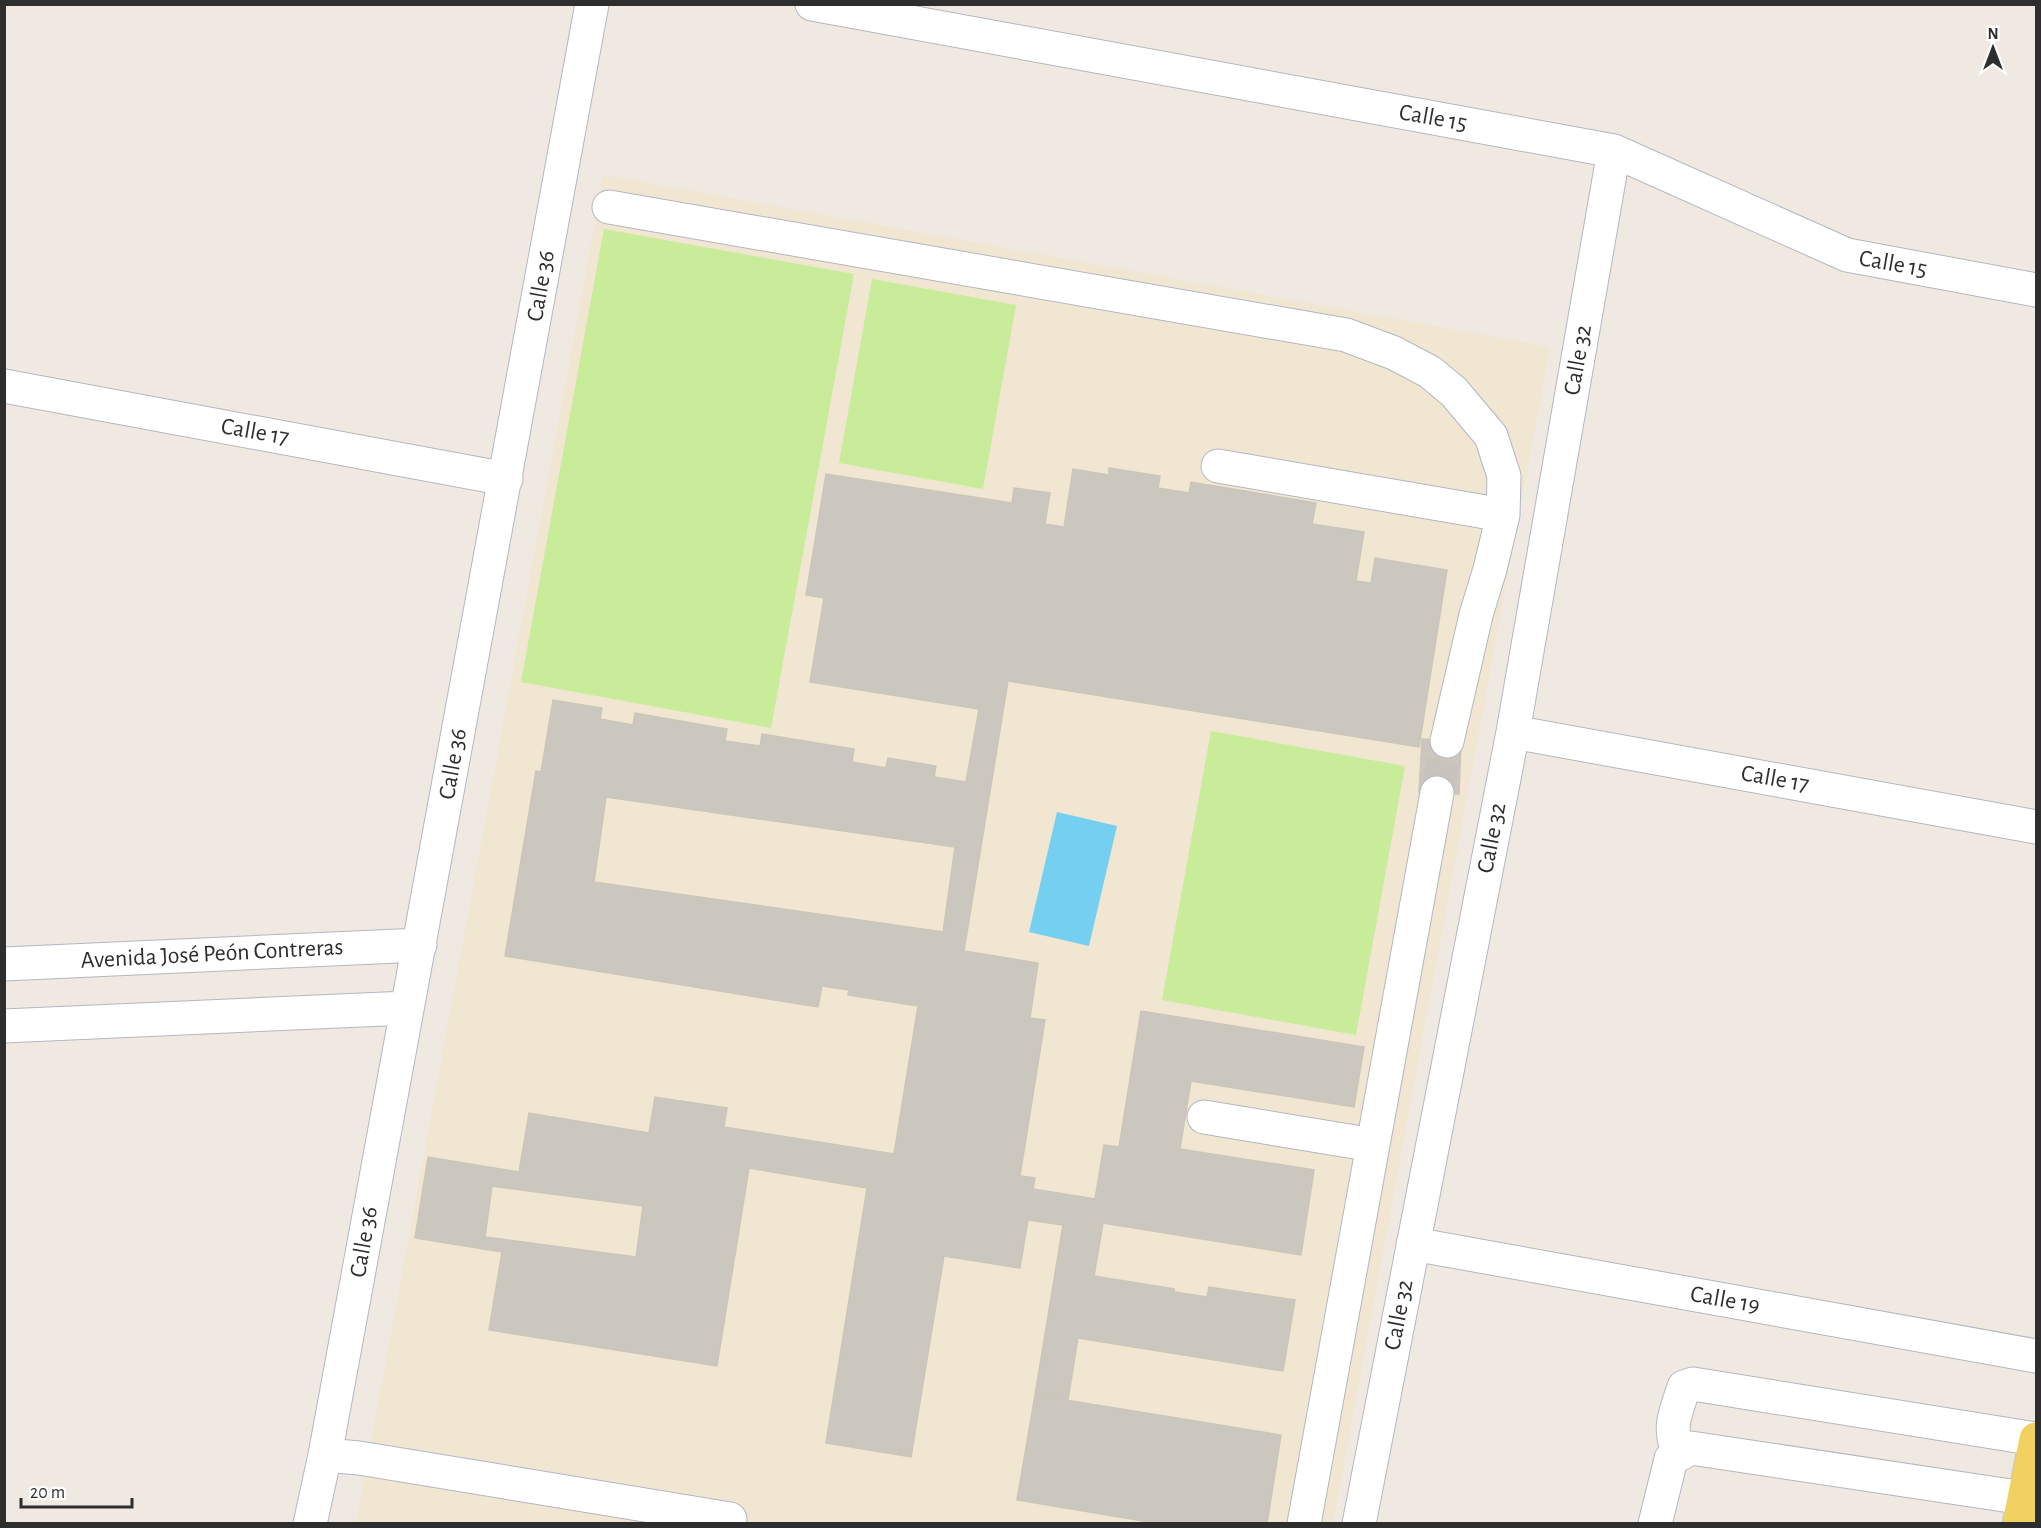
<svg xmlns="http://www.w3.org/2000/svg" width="2041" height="1528" font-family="'Alegreya Sans',sans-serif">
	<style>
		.education { fill: #f0e6d1 }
		.pitch { fill: #c9ec9a }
		.water { fill: #75cff0 }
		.building { fill: #cbc7bf; stroke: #cbc5ba; stroke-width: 1.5; fill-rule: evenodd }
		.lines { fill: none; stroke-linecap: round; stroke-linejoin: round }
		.minor-tunnel { stroke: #c8c4bd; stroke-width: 33; stroke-dasharray: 33 16; stroke-linecap: butt }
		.minor-casing { stroke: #b4b7c1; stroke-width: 35 }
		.major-casing { stroke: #c9c9c9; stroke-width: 35 }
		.minor { stroke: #fff; stroke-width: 33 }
		.major { stroke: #f2d163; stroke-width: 33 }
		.labels { text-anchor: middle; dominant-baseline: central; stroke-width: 5; stroke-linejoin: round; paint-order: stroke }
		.street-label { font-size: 24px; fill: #2e2e2e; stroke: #fff }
	</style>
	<rect width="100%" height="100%" fill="#efe9e1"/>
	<!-- education -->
	<path class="education" d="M604,175l946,172 -217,1176 -977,1z"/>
	<!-- pitch -->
	<path class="pitch" d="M604,229l250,45 -83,454 -250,-46z
		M872,279l144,26 -33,184 -144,-26z
		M1211,731l194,35 -49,269 -194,-35z"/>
	<!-- water -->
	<path class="water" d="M1057,812l60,14 -28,120 -60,-14z"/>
	<!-- building -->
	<path class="building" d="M1109,468l51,8 -2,12 31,5 2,-11 125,21 -4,21 52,8 -8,49 15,2 4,-25 72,12 -28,177 -411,-66 -44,270 74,12 -8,55 15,2 -25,156 15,2 -2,11 62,10 9,-54 15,2 22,-136 223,36 -10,60 -163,-26 -11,68 134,21 -13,85 -198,-32 -9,53 80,13v3l33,5 2,-10 86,13 -12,71 -205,-33 -10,62 -33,-5 28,-170 -35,-5 -8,48 -76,-12 -33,201 -85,-14 41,-255 -118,-20 -32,198 -228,-36 13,-78 -87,-14 13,-81 91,15 10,-59 120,20 6,-36 72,11 -3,19 170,27 24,-148 -70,-11 1,-5 -27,-4 -4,21 -313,-51 31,-185 5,1 12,-72 49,8 -2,11 33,6 2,-12 92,16 -2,12 35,5 2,-12 92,15 -2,13 34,6 2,-10 48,8 -2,11 32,5 13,-73 -169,-27 14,-84 -18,-3 20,-121 186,29 2,-15 36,5 -5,31 19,3 9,-58 36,6zM606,797l349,50 -12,85 -349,-50zM492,1186l151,20 -7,51 -151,-20z
		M1422,739l39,2 -2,53 -40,-2z
		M1035,1395l246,40 -14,89h-106l-144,-24z"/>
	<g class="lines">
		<!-- minor-tunnel -->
		<path class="minor-tunnel" d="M1437,793l10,-52"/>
		<!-- minor casing -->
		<g class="minor-casing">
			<path id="minor" d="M812,4l802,147 233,104 189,35
				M609,207l737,128 48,18 36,19 24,20 37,44 13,40 -1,39 -13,54 -14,46 -29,126
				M4,386l502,93
				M1218,466l285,49
				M1513,732l523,95
				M4,964l416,-19
				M4,1026l403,-18
				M1204,1117l169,28
				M1413,1244l623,112
				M1679,1453c-12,-25 -3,-41 5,-66l9,-3 343,55
				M325,1455l34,3 371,61
				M310,1524l15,-69 267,-1451
				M1304,1524l133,-731
				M1359,1524l154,-792 101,-581
				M1655,1524l16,-65 20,-11 333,50"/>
		</g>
		<!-- major casing -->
		<g class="major-casing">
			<path id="major" d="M2019,1524l17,-85"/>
		</g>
		<!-- minor -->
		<use href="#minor" class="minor"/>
		<!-- major -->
		<use href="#major" class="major"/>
	</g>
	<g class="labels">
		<!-- street labels -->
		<g class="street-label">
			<text transform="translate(1433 118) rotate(10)">Calle 15</text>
			<text transform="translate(1893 264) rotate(10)">Calle 15</text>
			<text transform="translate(541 286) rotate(-80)">Calle 36</text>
			<text transform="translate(1578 360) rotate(-80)">Calle 32</text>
			<text transform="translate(255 432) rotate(10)">Calle 17</text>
			<text transform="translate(453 764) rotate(-80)">Calle 36</text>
			<text transform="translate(1775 779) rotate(10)">Calle 17</text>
			<text transform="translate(1492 838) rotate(-79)">Calle 32</text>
			<text transform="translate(212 954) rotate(-3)">Avenida José Peón Contreras</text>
			<text transform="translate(364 1242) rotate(-80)">Calle 36</text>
			<text transform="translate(1725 1300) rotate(10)">Calle 19</text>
			<text transform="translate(1399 1315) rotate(-79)">Calle 32</text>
		</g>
	</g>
	<!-- border -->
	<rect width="2041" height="1528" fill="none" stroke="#2e2e2e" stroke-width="12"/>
	<!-- north arrow -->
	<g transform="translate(1993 48)" stroke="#ffffff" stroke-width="4.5" paint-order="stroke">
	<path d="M0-4.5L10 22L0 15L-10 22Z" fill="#2e2e2e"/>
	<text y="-9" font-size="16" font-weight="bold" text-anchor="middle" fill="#2e2e2e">N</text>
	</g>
	<!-- scale -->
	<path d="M21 1498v9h111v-9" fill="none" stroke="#2e2e2e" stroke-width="3"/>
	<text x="30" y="1498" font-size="18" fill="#2e2e2e" stroke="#ffffff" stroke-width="4.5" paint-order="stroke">20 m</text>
</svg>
